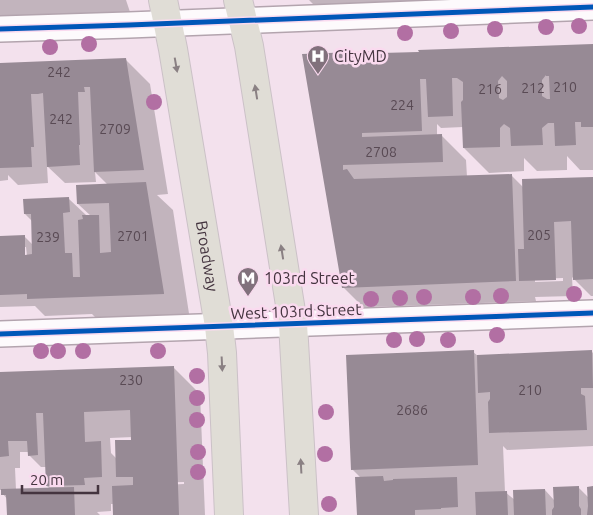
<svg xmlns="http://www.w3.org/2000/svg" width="593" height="515" font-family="Ubuntu,sans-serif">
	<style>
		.shadow { fill: #0003; fill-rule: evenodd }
		.building { fill: #978a95; fill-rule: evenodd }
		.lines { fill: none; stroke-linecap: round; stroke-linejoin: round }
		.street-casing { stroke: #b3a4ae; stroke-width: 28 }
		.primary-casing { stroke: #cbc1c7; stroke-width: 30 }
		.street { stroke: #fdfafc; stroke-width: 25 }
		.primary { stroke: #e0ddd6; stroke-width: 28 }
		.cycleway-casing { stroke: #fadaef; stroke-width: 8 }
		.cycleway { stroke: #0057b8; stroke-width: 5 }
		.tree { fill: #b26fa3 }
		.oneway { fill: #8a8083 }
		.labels { text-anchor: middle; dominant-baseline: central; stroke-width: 5; stroke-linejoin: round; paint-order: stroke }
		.number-label { font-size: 14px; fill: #594a54 }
		.poi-label { font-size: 16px; fill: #44343f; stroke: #fadaef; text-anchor: start }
		.street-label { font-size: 16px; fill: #44343f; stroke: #fadaef }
	</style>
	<rect width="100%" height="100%" fill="#f3e1ed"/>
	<!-- shadow -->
	<path class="shadow" d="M0,0h126l4,12 -130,5z
		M309,0h113v6l-104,3z
		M593,45v125h-13l-13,-14v14l-30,1 -13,-13v13l-35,2 -25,-25 -1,-21 -22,1 -4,-4v12l4,-1 25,25 1,17 44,-2 12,12 70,-9v118h-2l-19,-19 1,19 -38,1 1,4 -173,6 -20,-20 -39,-232 77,-3 2,2zM563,278v3l-28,1v-3z
		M126,60l24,24 18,110 -11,1 16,15 17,110 -88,4 -10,-10 -47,2 -10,-10 -35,1v-70l24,-1 9,9v-23l-8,-8 44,-15 17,16 5,1 -13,-12 30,-19 -13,-13 1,10 -31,1 -18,-17 1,17 -30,2 -10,-10v5l-8,1v-116zM24,247h2l1,9h-3z
		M591,351l2,2v93l-86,4 -4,-4 2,46 10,8 30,-10 9,10 24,-13 11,11 4,-10v27h-235l3,-37 -9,-9 121,-117 5,4z
		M173,367l27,27 5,121h-91v-11h-3v7l-14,1 3,3h-92v-15l-5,-6 -1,-4h-2v-117zM133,437v4l-16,18 -6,-6 -1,-15zM20,452h9v3l12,12h5l1,19 3,3 -34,1 -1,-22h5zM184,482v2l-42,2v-3z"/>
	<!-- building -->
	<path class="building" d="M593,44v83h-12v-5h-6l1,23 -21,1 -1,-23h-6l-6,5 1,17 -32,1 -1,-18 -6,-4 -4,4v19l-37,1 -2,-46 2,-2v-18l-6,-4h-5l1,38 -25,1 -2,-38h-6l2,52 -60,2v4l80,-3 1,28 -100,3v5l4,-1 7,10 158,-5 4,107 -174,7 -40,-234 79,-3v2l38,-1 -1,-2zM546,75v1h3l1,23h-3l-5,-3v-16zM502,76l5,5v16l-4,3 -4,-2 -1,-17z
		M126,58l18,112 -50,2 -4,-85h-6l1,5h-7l2,53h-1l1,20 -33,2 -4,-74 -5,1h-7l3,53h-3l1,20 -32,1v-105z
		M593,177v102l-20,1 -2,-59 -17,1 2,58 -37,1 -1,-32h6l-2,-70z
		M146,182l18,111v1l-137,5v-5l-27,1v-59l25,-1v20l7,-1 -1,-40h-7l-1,-15 46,-2 1,15 -7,1 2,40h7l1,24h7l-2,-57 5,-1 -1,-4h17l1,38 11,-1 -2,-49 -32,1 -1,-19z
		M474,350l4,115 -127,5 -5,-115z
		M592,350l1,38h-12v6l4,2 2,34 -98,3 -1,-31 2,-3v-7l-12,1 -1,-38z
		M174,366l5,149h-66l-1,-29 21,-1v-8h-17l-1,-37h16l-1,-30 -46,2 1,30 16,-1 1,36 -18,1 1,7 -39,1 -3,-73h-7l2,42 -10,1 -1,-15h-19l1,15 -9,1v-85z
		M383,476l1,5 9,-1v-1l64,-2 1,30 -17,1v1l-26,1v5h-58l-2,-38z
		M579,486v20l2,3v6h-29v-5l2,-3 -1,-20z
		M593,486v29h-6l1,-9 -1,-19z
		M74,487l1,28h-68l-1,-20h-5v-6z
		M545,489l1,26h-32l-1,-25z
		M507,491l1,24h-32l-1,-23z"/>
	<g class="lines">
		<!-- street casing -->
		<g class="street-casing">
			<path id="street" d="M0,29l129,-4 464,-18
				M0,334l593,-21"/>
		</g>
		<!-- primary casing -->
		<g class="primary-casing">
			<g id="primary">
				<path id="s1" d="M163,0l10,49 46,277 3,27 7,162"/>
				<path d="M238,0l11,46 44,278 11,191"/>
			</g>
		</g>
		<!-- street -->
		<use href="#street" class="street"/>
		<!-- primary -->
		<use href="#primary" class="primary"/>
		<!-- cycleway casing -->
		<g class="cycleway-casing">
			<path id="cycleway" d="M0,29l129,-4 464,-18
				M0,334l593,-21"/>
		</g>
		<!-- cycleway -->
		<use href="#cycleway" class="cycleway"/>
	</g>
	<!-- trees -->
	<g class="tree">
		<circle cx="579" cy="26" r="8"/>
		<circle cx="546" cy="27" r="8"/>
		<circle cx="495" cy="29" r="8"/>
		<circle cx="451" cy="31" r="8"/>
		<circle cx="405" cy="33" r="8"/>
		<circle cx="89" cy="44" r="8"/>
		<circle cx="50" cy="47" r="8"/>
		<circle cx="154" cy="102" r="8"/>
		<circle cx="574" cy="294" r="8"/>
		<circle cx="501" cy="296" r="8"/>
		<circle cx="424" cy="297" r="8"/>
		<circle cx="473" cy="297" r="8"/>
		<circle cx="400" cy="298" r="8"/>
		<circle cx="371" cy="299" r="8"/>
		<circle cx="497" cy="335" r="8"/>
		<circle cx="417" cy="339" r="8"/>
		<circle cx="394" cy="340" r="8"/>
		<circle cx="448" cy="340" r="8"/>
		<circle cx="41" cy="351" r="8"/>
		<circle cx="58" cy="351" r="8"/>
		<circle cx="83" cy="351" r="8"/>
		<circle cx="158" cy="351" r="8"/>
		<circle cx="197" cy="376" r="8"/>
		<circle cx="197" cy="398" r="8"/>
		<circle cx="326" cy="412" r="8"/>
		<circle cx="197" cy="420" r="8"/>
		<circle cx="198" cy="452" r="8"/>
		<circle cx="325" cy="454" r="8"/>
		<circle cx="198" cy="472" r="8"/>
		<circle cx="329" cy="504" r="8"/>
	</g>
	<!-- one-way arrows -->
	<defs><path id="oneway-solid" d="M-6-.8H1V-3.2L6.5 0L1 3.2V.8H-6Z" transform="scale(1.25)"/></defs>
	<g class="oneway">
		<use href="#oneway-solid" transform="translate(176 65) rotate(80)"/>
		<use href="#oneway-solid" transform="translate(256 92) rotate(-99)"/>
		<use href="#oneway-solid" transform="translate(282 252) rotate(-99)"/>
		<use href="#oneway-solid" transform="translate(222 364) rotate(87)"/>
		<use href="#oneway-solid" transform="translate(301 466) rotate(-93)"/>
	</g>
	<!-- icons -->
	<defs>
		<g id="hospital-pin" transform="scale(1.125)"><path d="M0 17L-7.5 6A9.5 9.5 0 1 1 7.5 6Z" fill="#81717c" stroke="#fadaef"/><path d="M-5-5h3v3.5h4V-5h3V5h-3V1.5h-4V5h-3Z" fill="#fff"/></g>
		<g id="metro-pin" transform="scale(1.125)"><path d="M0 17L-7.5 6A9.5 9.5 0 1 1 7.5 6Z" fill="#81717c" stroke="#fadaef"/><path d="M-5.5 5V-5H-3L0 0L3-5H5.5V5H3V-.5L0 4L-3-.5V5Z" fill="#fff"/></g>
	</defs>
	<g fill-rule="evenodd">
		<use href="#hospital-pin" x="318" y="56"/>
		<use href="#metro-pin" x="248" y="278"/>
	</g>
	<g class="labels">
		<!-- number labels -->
		<g class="number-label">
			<text x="59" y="72">242</text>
			<text x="565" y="87">210</text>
			<text x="533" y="88">212</text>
			<text x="490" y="89">216</text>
			<text x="402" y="105">224</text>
			<text x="61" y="119">242</text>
			<text x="115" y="129">2709</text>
			<text x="381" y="152">2708</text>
			<text x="539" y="235">205</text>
			<text x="133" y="236">2701</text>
			<text x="48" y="237">239</text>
			<text x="131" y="380">230</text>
			<text x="530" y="390">210</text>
			<text x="412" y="410">2686</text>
		</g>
		<!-- poi labels -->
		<g class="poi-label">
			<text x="334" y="56">CityMD</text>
			<text x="264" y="278">103rd Street</text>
		</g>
		<!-- street labels -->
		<g class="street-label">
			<text stroke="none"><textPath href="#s1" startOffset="260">Broadway</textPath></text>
			<text transform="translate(296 311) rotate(-2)">West 103rd Street</text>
		</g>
	</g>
	<!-- scale -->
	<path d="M22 485v8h76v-8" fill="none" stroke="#44343f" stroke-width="2.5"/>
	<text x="30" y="485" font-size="15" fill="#44343f" stroke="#fadaef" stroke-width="4" paint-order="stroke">20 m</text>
</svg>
